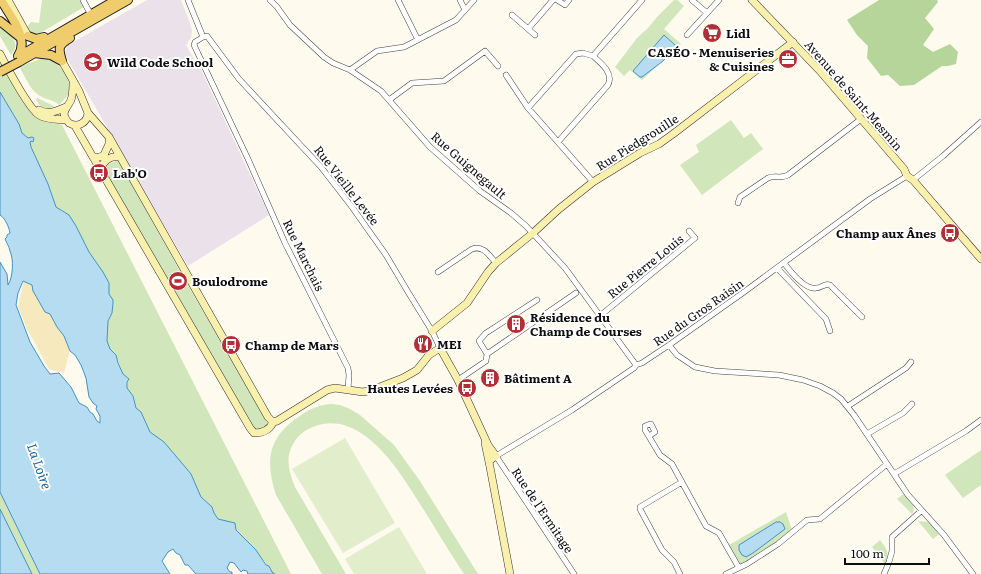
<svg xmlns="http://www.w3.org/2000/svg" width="981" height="574" font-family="Literata,serif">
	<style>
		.industrial { fill: #eae1eb }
		.green { fill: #d1e6ba }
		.forest { fill: #b6d59a }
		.sand { fill: #f6e9bd }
		.pitch { fill: #e2eecb }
		.water { fill: #b6dcf2; stroke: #4292c4; fill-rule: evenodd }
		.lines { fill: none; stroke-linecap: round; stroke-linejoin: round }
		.street-casing { stroke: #404040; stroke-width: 6 }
		.secondary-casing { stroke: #2f2f2f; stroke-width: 8 }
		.primary-casing { stroke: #1e1e1e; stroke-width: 10 }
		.street { stroke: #fff; stroke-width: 5 }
		.secondary { stroke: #f9f0ad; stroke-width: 7 }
		.primary { stroke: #efcd6c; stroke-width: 8 }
		.primary-bridge-casing { stroke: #1e1e1e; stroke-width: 10; stroke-linecap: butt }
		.primary-bridge { stroke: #efcd6c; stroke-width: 8 }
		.labels { text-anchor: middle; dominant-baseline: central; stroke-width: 4; stroke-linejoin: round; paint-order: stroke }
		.poi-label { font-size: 12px; font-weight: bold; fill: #0d0d0d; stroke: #fff; text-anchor: start }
		.street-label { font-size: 12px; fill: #0d0d0d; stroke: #fff }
		.water-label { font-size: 13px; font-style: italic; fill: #1f6496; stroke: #fff }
	</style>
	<rect width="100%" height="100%" fill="#fefaee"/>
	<!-- industrial -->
	<path class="industrial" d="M147,0h34l10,26 1,6 -1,6 -5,7 9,16h2l72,154 -81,51 -119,-204 -4,-10 3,-7z"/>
	<!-- green -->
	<path class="green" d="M42,0h38l4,7 -47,28h-5l-5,-8 4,-5 8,1z
		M674,0h3l7,6 -20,23 17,15 -39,36 -12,-10 -6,6 -9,-9 22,-29 11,-10 9,-11z
		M0,25c10,10 22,17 11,30l-11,-19z
		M43,58c16,2 28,19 27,35l-11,12c-5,-5 -11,-5 -17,-8 -11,-5 -15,-17 -21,-27v-4z
		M0,61l31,52 9,6 22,6 229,449h-16l-3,-2 -16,-22 -18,-17 -7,-10 -13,-3 -4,-7 -2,-6 -11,-10 -10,-23 -5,-6 -22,-26 -14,-10 -9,-20 -5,-4 -3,-12 -6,-8 1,-10 -5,-4 -8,-21 -6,-4 -2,-8 1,-20 3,-5 2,-13v-3l-4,-6v-11l-6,-11 -14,-20 -13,-26 -10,-13 -10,-6 -8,-23 -17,-37 -1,-5 2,-1v-4l-4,1 -6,-5 -3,-9 -19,-32z
		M37,98l17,8v1c-9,3 -13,1 -18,-7z
		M731,120l13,18 7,-5 12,16 -61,46 -22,-30 19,-13 -3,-7z
		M118,160l68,122 78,134 3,7 -1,4 -7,3h-4l-3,-5 -78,-136 -71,-120 6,-5z
		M331,404l9,1 10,4 10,6 34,30 26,36 58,93h-14c-13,-20 -25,-39 -37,-59 -21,-33 -57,-99 -104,-91 -10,2 -19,6 -26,14 -13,17 -9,31 -2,49l51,87h-24l-46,-79c-11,-33 -8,-57 21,-77 10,-8 21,-13 34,-14z
		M981,450v35l-18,13 -18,-23z
		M0,492l40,82h-8l-32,-65z
		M904,494c6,6 13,12 8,20l-15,-15z
		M786,512l6,18 -10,8 -36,25 -5,1 -2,-1 -10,-18z
		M918,521l11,1 10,12 -6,5z
		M880,540c7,9 10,13 5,24l-13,-17z"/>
	<!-- forest -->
	<path class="forest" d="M879,0h58l1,2 -13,16 9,11 -11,16 10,7 17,-8 8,8 -2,12 -8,2h-6l-28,19 -14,1 -12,-11 -7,1 -14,-18 1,-12 -11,-11 -10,-15z"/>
	<!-- sand -->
	<path class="sand" d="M26,271l45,75 -7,27 -15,-4 -22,-40 -9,-22z"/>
	<!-- pitch -->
	<path class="pitch" d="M345,438l50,85 -52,30 -51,-84z
		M399,527l28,47h-73l-9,-15z"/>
	<!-- water -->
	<path class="water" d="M664,35l12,11 -13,15 -21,16h-2l-7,-6z
		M0,92l19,32 3,9 6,5 4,-1 2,1 -1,4 -2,-1 -1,1 1,5 17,37 8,23 13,8 7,11 13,26 14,20 6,11v11l4,6v3l-1,10 -4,8 -1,20 3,8 6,6 2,8 5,11 6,5 -2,3v6l6,8 3,12 5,4 9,20 14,10 22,26 5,6 10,23 11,10 2,6 4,6 17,4 1,7 20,20 10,15 3,1 3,6 3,2h-27l-1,-3 -4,-1 -2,2 -7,-9 -4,-1 -3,6 3,4h2v2h-36l-8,-9h-3l-5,-10 -4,-2 -3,-4 -5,3 -6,9 8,13h-130l-40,-82v-230l7,12 1,11c5,-8 6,-25 2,-34 -1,-5 -3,-7 -5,-12l2,-2v-2l3,-2c-1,-6 -5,-15 -10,-18zM23,281l9,4 1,6 12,21 5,2 7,13 7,9 6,15 5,4 6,10 5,13 3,19 4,6 4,3 -1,3 4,7v7l-3,-2 -4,-7 -3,-2 -3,-5 -8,-4 -8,-16 -12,-14 -9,1 -6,-8 -14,-24 -14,-37 2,-12z
		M0,509l32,65h-32z
		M776,522h4l3,2 2,5 -32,24 -7,4 -4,-2 -3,-5v-5z"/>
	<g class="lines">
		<!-- street casing -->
		<g class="street-casing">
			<path id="street" d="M83,0l8,15
				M188,0l15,37
				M270,0l7,7 13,18 34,32 9,6 17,7 31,21 49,56 50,44 31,22 15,13 39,42 71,97
				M398,0l20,40
				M460,0l5,10
				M557,0l8,5 4,-5
				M692,0l15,13
				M512,15l23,20
				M528,29l25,-29
				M687,35l32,-35
				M203,37l4,-1 32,43 82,88 31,40 34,48 22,37 24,39 8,17
				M203,37l-8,5 -1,3 54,114 37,84 63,125 1,7 -1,14
				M350,70l27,-19 27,-4 52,-27 18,-20
				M506,75l22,33 65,74
				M389,100l23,-17 32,-2 41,-30 13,15
				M528,108l48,-54 7,-1 10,3
				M558,142l50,-57c6,-12 -7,-22 -15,-29l49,-56
				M913,180l30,-24 38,-34
				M738,203l2,-6 28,-19c6,-3 13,1 20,-3l73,-56
				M784,263c6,8 21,27 32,25 6,0 8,-5 14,-3l32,32
				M777,268l49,51 4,12
				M438,272l34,-23c11,-4 17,6 24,14
				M601,315l94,-77 -6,-7
				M669,345l8,10 18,12 20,4 64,4 24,5 17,6 13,7 8,6 13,16 54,80 36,40 29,39
				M487,354l-8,-13 7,-8 51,-33
				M458,380l28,-19 1,-7 89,-61
				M848,406l58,-38 5,-6
				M867,434l36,-21 9,-9
				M649,436l6,-4 -4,-8h-1l-5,2v4l15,25 12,9 34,62 13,7 20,35
				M894,474l72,-43 15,-11
				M574,574l-78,-118 76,-46 62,-42 2,-3 6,-2 27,-18 75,-53 126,-93 37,-23
				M680,574l-6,-12 -12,-12 -22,-41v-2l42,-25
				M726,574l21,-10 31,-20 29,-24 13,-1 67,-55
				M884,574l5,-12 3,-11v-14l29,-26"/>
		</g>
		<!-- secondary casing -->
		<g class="secondary-casing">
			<path id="secondary" d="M8,0l20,36
				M752,0l68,71 84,98 3,7 6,4 68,79
				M0,54c7,13 28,54 39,61 8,5 18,4 27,5
				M62,61l17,30 9,22 21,24 159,280 5,5
				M73,83c0,6 0,11 -2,17 -4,9 -12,12 -2,23 9,5 18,0 19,-10
				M39,110c10,5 18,1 27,-3
				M75,126l175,302 4,5c8,0 16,-3 19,-11
				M93,157h7l4,-2 5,-11v-7
				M100,169c4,-8 11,-14 20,-12
				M432,331l35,-28 21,-31 8,-9 37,-30 26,-24 34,-27 47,-29 19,-9 14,-10 120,-92
				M273,422l4,-1 50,-31 8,-2 28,4 9,-2 31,-12 14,-8 12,-15 11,-7 18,32 30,65 8,11 -7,5
				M485,443l5,24 20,107"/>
		</g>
		<!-- primary casing -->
		<g class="primary-casing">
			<path id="primary" d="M1,0c9,16 29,38 17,56
				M0,21l21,17
				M28,36l8,3 8,-2
				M34,53l17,2 11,6
				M21,55l95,-55
				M62,61c-4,-13 -4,-16 8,-23
				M19,62l109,-62"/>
		</g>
		<!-- street -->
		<use href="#street" class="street"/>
		<!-- secondary -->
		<use href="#secondary" class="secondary"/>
		<!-- primary -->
		<use href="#primary" class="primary"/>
		<!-- primary-bridge casing -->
		<g class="primary-bridge-casing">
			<path id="primary-bridge" d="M0,72l19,-10"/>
		</g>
		<!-- primary-bridge -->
		<use href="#primary-bridge" class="primary-bridge"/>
	</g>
	<!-- icons -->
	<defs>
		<g id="supermarket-disc" transform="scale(1)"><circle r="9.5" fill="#b32e37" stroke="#fff"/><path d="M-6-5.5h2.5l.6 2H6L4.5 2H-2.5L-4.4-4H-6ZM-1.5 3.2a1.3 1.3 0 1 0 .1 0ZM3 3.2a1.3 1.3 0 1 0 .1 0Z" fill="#fff"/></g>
		<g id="office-disc" transform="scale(1)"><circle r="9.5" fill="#b32e37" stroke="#fff"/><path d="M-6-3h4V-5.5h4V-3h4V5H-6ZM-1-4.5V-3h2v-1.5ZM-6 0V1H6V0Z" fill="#fff"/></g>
		<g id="university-disc" transform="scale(1)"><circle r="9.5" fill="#b32e37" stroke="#fff"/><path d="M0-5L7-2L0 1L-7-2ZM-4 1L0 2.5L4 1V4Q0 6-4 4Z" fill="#fff"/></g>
		<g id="bus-disc" transform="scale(1)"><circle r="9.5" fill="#b32e37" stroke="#fff"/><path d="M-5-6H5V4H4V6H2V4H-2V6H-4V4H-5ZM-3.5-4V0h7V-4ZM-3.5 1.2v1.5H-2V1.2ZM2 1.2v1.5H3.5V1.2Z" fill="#fff"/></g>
		<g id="stadium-disc" transform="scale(1)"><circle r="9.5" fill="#b32e37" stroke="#fff"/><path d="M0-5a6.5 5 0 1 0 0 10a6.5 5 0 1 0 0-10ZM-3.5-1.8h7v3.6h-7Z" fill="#fff"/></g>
		<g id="building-disc" transform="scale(1)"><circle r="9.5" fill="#b32e37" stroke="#fff"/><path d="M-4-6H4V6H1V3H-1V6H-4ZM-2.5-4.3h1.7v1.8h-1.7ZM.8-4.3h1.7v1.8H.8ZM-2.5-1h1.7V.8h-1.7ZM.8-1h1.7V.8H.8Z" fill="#fff"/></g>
		<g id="restaurant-disc" transform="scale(1)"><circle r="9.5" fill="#b32e37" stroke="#fff"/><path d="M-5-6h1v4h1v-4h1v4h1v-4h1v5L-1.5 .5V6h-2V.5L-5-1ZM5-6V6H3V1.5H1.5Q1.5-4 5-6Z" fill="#fff"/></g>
	</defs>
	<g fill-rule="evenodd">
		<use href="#supermarket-disc" x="712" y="33"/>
		<use href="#office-disc" x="788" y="59"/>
		<use href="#university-disc" x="93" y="62"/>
		<use href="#bus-disc" x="99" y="173"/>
		<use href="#bus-disc" x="950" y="233"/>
		<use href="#stadium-disc" x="178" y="281"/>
		<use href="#building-disc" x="516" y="324"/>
		<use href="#restaurant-disc" x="423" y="344"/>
		<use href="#bus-disc" x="231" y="345"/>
		<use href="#building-disc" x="490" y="378"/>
		<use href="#bus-disc" x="467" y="388"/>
	</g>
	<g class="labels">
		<!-- poi labels -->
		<g class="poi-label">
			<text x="726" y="33">Lidl</text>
			<text x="774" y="52" text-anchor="end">CASÉO - Menuiseries<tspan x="774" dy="14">&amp; Cuisines</tspan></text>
			<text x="107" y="62">Wild Code School</text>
			<text x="113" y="173">Lab'O</text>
			<text x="936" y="233" text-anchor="end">Champ aux Ânes</text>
			<text x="192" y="281">Boulodrome</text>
			<text x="530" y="317">Résidence du<tspan x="530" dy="14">Champ de Courses</tspan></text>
			<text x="437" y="344">MEI</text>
			<text x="245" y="345">Champ de Mars</text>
			<text x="504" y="378">Bâtiment A</text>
			<text x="453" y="388" text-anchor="end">Hautes Levées</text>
		</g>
		<!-- street labels -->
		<g class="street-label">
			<text transform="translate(854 95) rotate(49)">Avenue de Saint-Mesmin</text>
			<text transform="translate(637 142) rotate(-32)">Rue Piedgrouille</text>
			<text transform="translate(469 165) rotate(41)">Rue Guignegault</text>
			<text transform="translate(347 185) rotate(52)">Rue Vieille Levée</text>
			<text transform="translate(304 255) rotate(64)">Rue Marchais</text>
			<text transform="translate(645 266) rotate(-39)">Rue Pierre Louis</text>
			<text transform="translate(698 312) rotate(-35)">Rue du Gros Raisin</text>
			<text transform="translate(543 510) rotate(56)">Rue de l'Ermitage</text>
		</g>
		<!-- water labels -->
		<g class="water-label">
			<text transform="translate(40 466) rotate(70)">La Loire</text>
		</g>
	</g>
	<!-- scale -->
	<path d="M845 558v6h84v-6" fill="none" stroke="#0d0d0d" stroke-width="2"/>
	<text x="851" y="558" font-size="12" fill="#0d0d0d" stroke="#ffffff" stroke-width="3" paint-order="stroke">100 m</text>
</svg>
